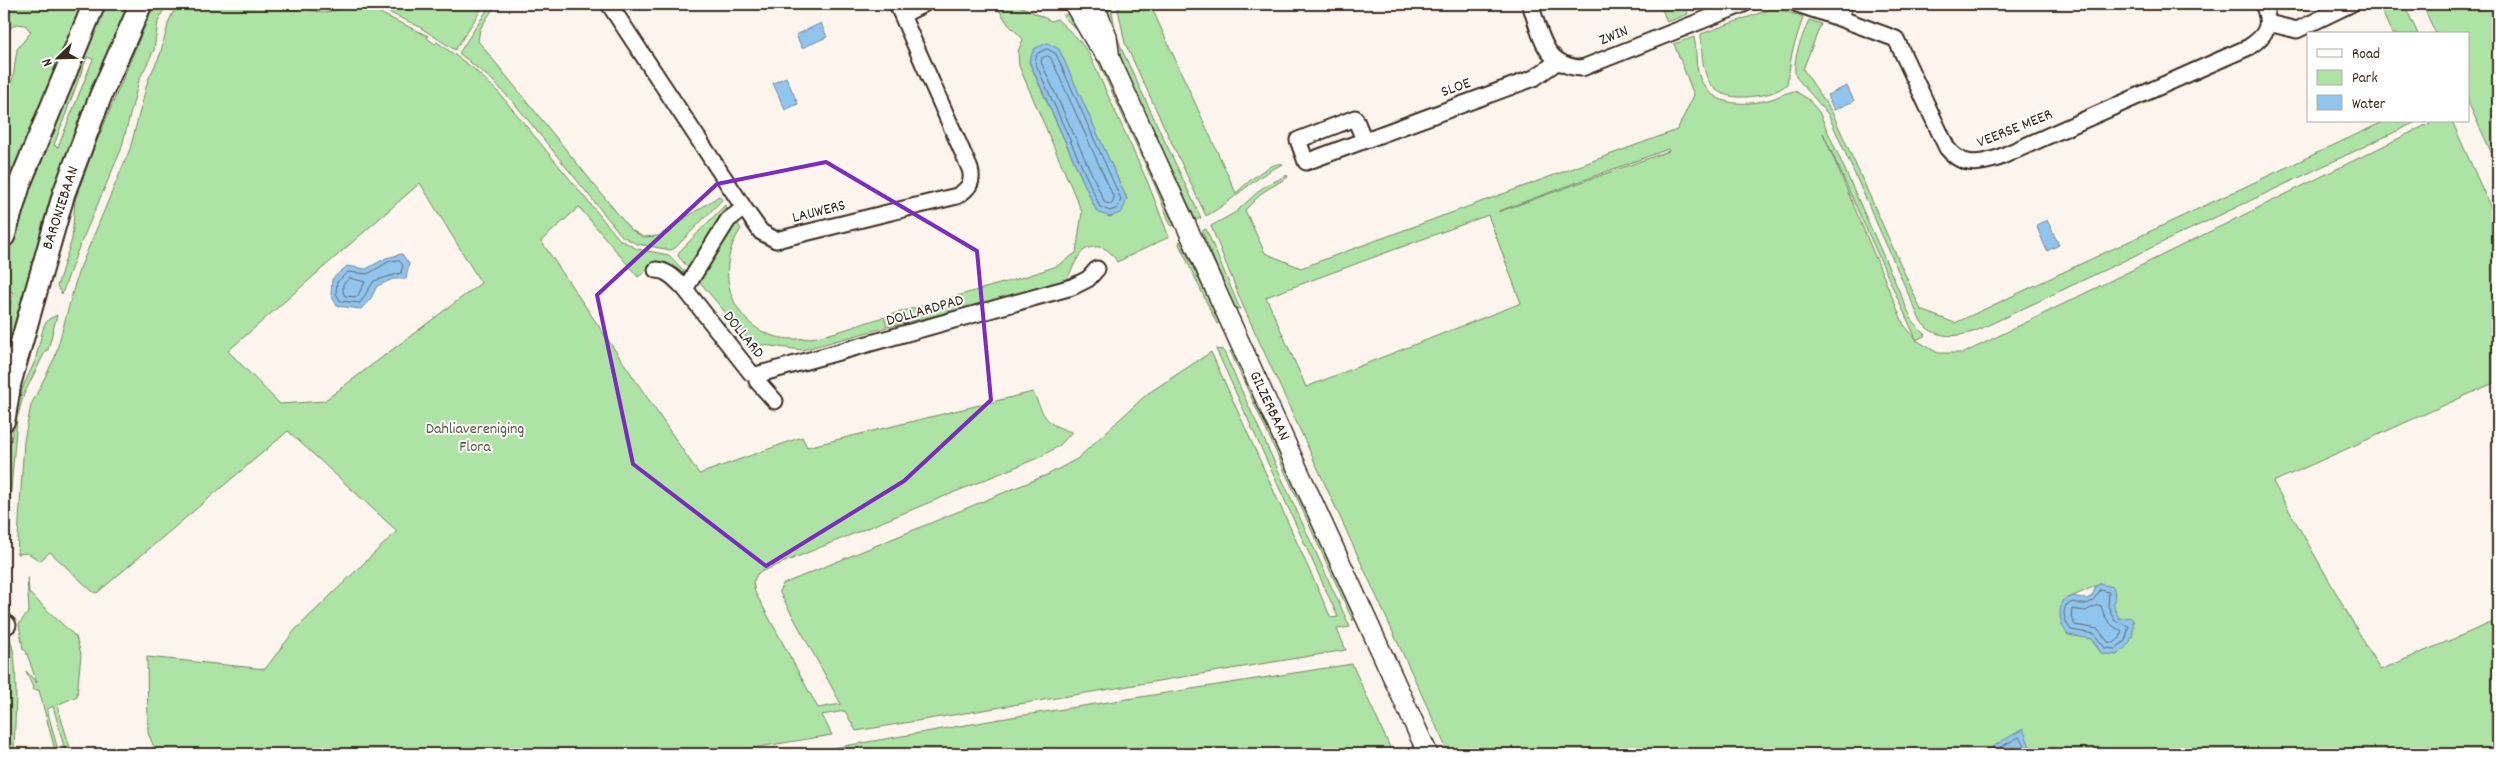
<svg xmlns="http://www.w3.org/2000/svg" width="2502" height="758" font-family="Dekko,sans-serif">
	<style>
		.green { fill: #aee3a6; stroke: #748662; fill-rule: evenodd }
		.water { fill: #91c5ee; stroke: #6f879b }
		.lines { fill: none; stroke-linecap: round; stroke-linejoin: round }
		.shore { stroke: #5d6871; stroke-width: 1 }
		.minor-casing { stroke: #3b2a1e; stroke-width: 19 }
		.tertiary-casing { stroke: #3b2a1e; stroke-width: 22 }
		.secondary-casing { stroke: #3b2a1e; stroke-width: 25 }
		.minor { stroke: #fff; stroke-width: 15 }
		.tertiary { stroke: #fff; stroke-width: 19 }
		.secondary { stroke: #fff; stroke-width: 21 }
		.marked { fill: none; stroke: #7b2cbf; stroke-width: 4; stroke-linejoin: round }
		.labels { text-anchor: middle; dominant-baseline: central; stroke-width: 4; stroke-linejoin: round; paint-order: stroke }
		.street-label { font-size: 16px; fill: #3b2a1e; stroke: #fff }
		.park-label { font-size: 16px; fill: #585840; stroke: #fff }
	</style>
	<rect width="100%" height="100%" fill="#fef5ee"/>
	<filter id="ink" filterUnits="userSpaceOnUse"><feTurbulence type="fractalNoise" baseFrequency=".02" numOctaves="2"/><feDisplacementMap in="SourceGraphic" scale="10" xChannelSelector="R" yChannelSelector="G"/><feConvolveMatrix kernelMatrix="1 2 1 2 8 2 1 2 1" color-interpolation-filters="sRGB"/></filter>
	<g filter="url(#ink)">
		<!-- green -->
		<path class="green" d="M4,4h81l-29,62 -52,137v-106l9,-19 4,-29 14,-17 -6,-7 -8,-1 -13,8z
			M98,4h34l-128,379v-53l9,-38 -5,-1 -4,17v-46l8,-31zM87,57l6,2 -35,88 -4,-2z
			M154,4h12l-8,18 -4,28 -15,30 -18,70 -44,102 -15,42 -5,-8 15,-47 3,-39 17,-47z
			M177,4h104l12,6 11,-2 19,5 38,-9 67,32 -1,2 8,6 2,-2 37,27 25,24 120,146 18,10 32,6 17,18 -35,-6 -13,10 -59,-70 -38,34 158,233 103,-37 5,10 226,-55c12,26 12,32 39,40l-13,14 -19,11 -282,116 -5,9 2,10 63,116 23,-4 -62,-113 4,-7 266,-110 28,-15 70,-65 64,-42 120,266 7,-1 -122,-268 7,1 127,277 -13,2 9,21 -490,81 -11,-20 -23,4 10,20 -116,19h-559l-9,-21 -1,-76 118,12 30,-39 102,-99 -109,-100 -191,162 -4,-1 -43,-40 -10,9 -12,-8 -11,1 7,-113 7,-36 24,-48 23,-84 52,-124 18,-69 12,-25 9,-34zM420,183l61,100 -157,118 -44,3 -52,-53z
			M371,4h114l-30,46 -37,-24z
			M491,4h5l-16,25 -2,12 152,188 13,8 15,-1 61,-40 3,4 -47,48 -4,2 -34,-6 -15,-8 -107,-132 -23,-24 -33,-27z
			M995,4h21l35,17 6,-2 21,20 11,15 59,129 21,54 -52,25c-4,-7 -9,-14 -18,-15 -25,-3 -23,27 -38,37l-172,43 -3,-11 138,-39 33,-11 19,-13 6,-41 -63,-146 -1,-14 5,-13 -15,-15zM1045,45l14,5 68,149 -30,13 -68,-150 6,-13z
			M1100,4h11l4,26 7,20 79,168 -5,2c-34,-71 -69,-142 -96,-216z
			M1117,4h33l86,189c10,-9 34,-32 47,-29 -30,13 -49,37 -77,52l-81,-173z
			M1660,4h24l4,10 -21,8z
			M2379,4h25l14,30h-26z
			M2422,4h76v163l-30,-65v-68h-32z
			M1771,9h8l24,8 -11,36 -5,31c-8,8 -22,11 -32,12 -50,7 -53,-22 -54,-62z
			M1074,11l22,40 78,174 -3,1 -15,-38 -61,-133 -12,-19 -20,-20z
			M1809,20l12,4 -18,45 29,43 89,198 34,13 430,-202h33l-442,210c-20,7 -44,8 -56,-11l-92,-206 -32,-37c-5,-16 7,-42 13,-57z
			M1694,37c3,11 1,23 4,35 9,35 45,35 74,27 8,-3 15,-7 23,-8l13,8 11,13 94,210 13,13 -10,5 22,13h26l470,-232h18l46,103v157l-225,101 107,188 118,-50v134h-479l12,-6 -39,-1 3,7h-546l-206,-448 -32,-80 25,-14 26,-24 25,-13 1,2 -25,15 -18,18 20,43 36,15 376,-138 17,-35 -20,-51zM1823,133l93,206 -12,-14zM1668,149l1,2 -171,61 1,-1zM1488,215l33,88 -215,84 -40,-90zM2100,584l15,9c-4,10 -2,17 5,26h5l-23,35 -40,-53z
			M725,205l1,2 -36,63 -12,-14 1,-4z
			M737,223l4,6c-32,46 -4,111 54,110 30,0 61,-14 89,-22l3,10 -85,23 -39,-5 -11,-3 -8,-7 -45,-54 30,-53z
			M1206,229l34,80 -6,-1 -32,-77z
			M1180,241l40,81 -3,2 -38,-80z
			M57,315l-9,35h-2l-22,44 -7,24 -11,131h-2v-73l13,-67 5,-20 13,-28 9,-36 5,-6z
			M1230,351l4,1 121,265 -2,4z
			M28,577l1,16 47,44 5,17 -4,42 -20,9 15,49h-6l-13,-48 -6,3 12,45h-3l-17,-64h-5l-8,-19 11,12 -11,-32 -3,-2 -4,-25 10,-13 -2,-33z
			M8,636c13,18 6,94 6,118h-10v-107z
			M1352,664l41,90h-595l214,-37z"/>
		<!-- water -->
		<path class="water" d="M821,23l6,14 -25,11 -6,-13z
			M1047,43l12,6 68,150 -5,13 -12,5 -13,-5 -68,-151 5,-12z
			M786,77l12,27 -13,6 -12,-27z
			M1847,86l7,15 -20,9 -7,-15z
			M2047,220l12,25 -12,6 -11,-26z
			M402,254l7,10 -3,15h-13l-16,7 -6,12 -10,11 -24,-3 -6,-11 1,-16 15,-13 19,3 20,-11z
			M2100,584l13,3c5,12 -5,16 7,32l9,-2 4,3c1,19 -2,23 -16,35l-15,-1 -10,-15 -24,-4c-8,-12 -10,-20 -6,-34l11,-5 14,3 5,-3 4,-10z
			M2023,729l8,20 -12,5h-24l-3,-7z"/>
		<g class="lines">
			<!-- shore -->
			<path class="shore" d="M1047,49l9,5 65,145 -3,9 -8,3 -10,-4 -65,-145 2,-8z
				M1048,56l3,2 63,140 -2,6 -7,-1 -64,-141 1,-4z
				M398,260l5,5 -2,8 -27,8 -14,22 -20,-2 -4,-8 1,-11 11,-10 20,2 20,-12z
				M350,278l15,4 -8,15 -12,-1 -2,-4v-7z
				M2100,590l9,2 -1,14 7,15 14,5 -4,15 -10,8 -10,-1 -11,-14 -23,-4c-6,-8 -9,-16 -5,-25l7,-3c15,5 20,1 27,-12z
				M2098,605l3,1c4,13 9,20 21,25l-2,7 -6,5 -6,-1 -10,-13 -23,-4 -4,-7 1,-9 13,2z
				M1999,754v-6l20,-11 5,8 -6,9"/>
			<!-- minor casing -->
			<g class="minor-casing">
				<path id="minor" d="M609,4l135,204 17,24 15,8 181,-44c11,-7 17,-13 13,-27l-73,-165
					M1530,4c11,30 14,63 52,64l162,-64
					M1797,4l42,14
					M1845,4l-6,14 57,21 51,109c14,18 30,17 51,10l251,-111c18,-12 23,-22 14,-43
					M902,15l22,-11
					M2268,23l29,7 54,-26
					M1364,140l-9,-22 -57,22 8,22 228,-84 23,-16
					M744,208l-16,12 -43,69 66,84 5,2 1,6 18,20
					M656,270c12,0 21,11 29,19
					M756,375l316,-88 16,-8 9,-10
					M4,621l4,4"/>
			</g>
			<!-- tertiary casing -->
			<g class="tertiary-casing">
				<path id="tertiary" d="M1074,4l22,38 10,12
					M1094,4l13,33 3,22 318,695"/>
			</g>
			<!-- secondary casing -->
			<g class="secondary-casing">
				<path id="secondary" d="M4,236l16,-53 74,-179
					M4,420l6,-37 54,-190 37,-98 40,-91"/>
			</g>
			<!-- minor -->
			<use href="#minor" class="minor"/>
			<!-- tertiary -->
			<use href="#tertiary" class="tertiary"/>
			<!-- secondary -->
			<use href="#secondary" class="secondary"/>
		</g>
	</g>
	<!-- marked area -->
	<path class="marked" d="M826,162l151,89 14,149 -87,81 -138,85 -133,-102 -36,-169 120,-111z"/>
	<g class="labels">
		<!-- street labels -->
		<g class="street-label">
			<text transform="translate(1614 36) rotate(-22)">ZWIN</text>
			<text transform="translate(1456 88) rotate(-20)">SLOE</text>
			<text transform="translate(2015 129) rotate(-22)">VEERSE MEER</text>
			<text transform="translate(61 208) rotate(-72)">BARONIEBAAN</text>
			<text transform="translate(819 212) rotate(-14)">LAUWERS</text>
			<text transform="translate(925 311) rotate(-16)">DOLLARDPAD</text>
			<text transform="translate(743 335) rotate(51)">DOLLARD</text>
			<text transform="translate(1269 406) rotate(65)">GILZERBAAN</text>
		</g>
		<!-- park labels -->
		<g class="park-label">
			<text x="475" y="429">Dahliavereniging<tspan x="475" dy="18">Flora</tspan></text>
		</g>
	</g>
	<!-- margin -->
	<rect width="2502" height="758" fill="none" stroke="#fff" stroke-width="20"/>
	<rect x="10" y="10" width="2482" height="738" fill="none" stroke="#3b2a1e" stroke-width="2" filter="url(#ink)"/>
	<!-- legend -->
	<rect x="2307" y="32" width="162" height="90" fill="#ffffff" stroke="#b1aaa5"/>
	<rect x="2317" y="49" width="25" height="8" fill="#ffffff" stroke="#b1aaa5"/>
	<text x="2352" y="58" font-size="15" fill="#3b2a1e">Road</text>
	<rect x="2317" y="70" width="25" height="15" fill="#aee3a6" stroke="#b1aaa5"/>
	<text x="2352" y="82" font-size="15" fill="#3b2a1e">Park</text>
	<rect x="2317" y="95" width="25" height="15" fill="#91c5ee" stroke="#b1aaa5"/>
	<text x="2352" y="108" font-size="15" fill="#3b2a1e">Water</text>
	<!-- north arrow -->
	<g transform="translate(58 58) rotate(247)" stroke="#ffffff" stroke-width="4" paint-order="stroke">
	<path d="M0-4L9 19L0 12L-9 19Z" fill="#3b2a1e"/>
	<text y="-8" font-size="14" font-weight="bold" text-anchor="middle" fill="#3b2a1e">N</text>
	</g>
</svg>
